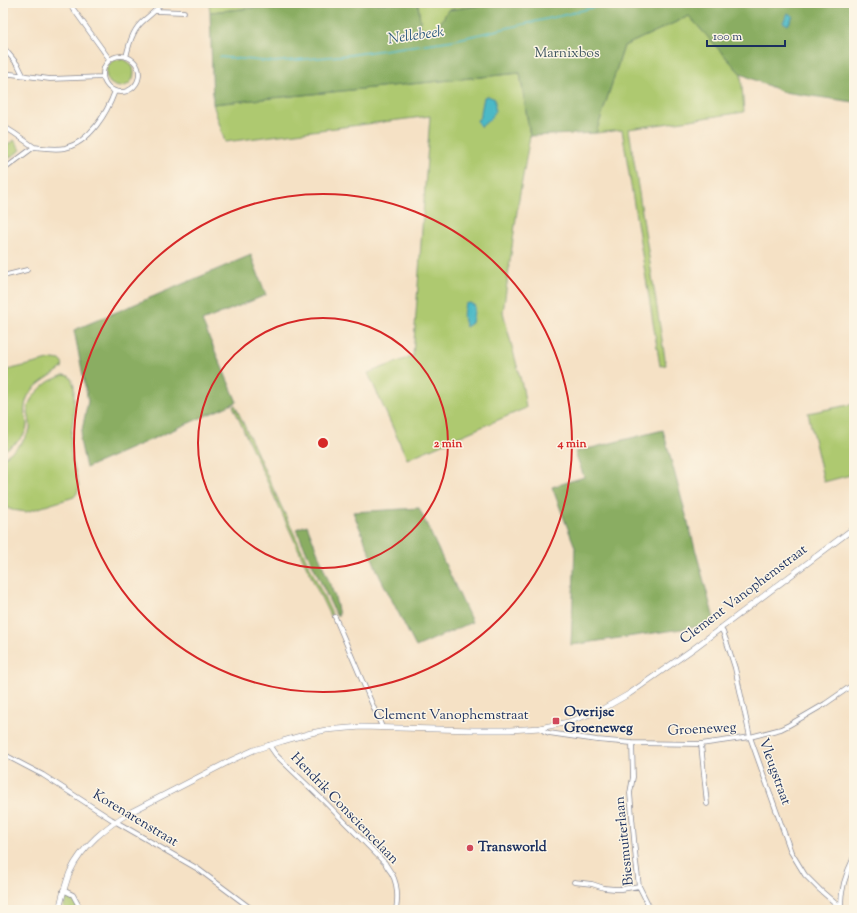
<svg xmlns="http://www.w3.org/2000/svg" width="857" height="913" font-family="'Sorts Mill Goudy',serif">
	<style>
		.green { fill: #aec96f; stroke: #647c66 }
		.forest { fill: #8aad62; stroke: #526e60 }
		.water { fill: #4bb9c6; stroke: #337492 }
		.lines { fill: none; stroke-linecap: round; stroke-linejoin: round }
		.stream { stroke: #4bb9c6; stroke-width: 1.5 }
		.minor-casing { stroke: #888892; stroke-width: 5.5 }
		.tertiary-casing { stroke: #888892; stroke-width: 6 }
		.minor { stroke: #fff; stroke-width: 4 }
		.tertiary { stroke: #fff; stroke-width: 5 }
		.ring { fill: none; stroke: #d62828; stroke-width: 2 }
		.poi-dot { fill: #d1495b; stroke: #fcf5e5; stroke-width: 1.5 }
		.labels { text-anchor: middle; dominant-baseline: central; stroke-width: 3; stroke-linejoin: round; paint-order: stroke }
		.park-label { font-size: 14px; fill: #405662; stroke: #fcf5e5 }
		.street-label { font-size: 14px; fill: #1b2f5e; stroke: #fcf5e5 }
		.poi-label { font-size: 14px; font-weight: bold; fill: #1b2f5e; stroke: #fcf5e5; text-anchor: start }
		.water-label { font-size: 15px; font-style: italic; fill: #29587d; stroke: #fcf5e5 }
		.centre { fill: #d62828; stroke: #fcf5e5; stroke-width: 2 }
		.ring-label { font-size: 12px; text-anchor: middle; font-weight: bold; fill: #d62828; stroke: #fcf5e5; stroke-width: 3; stroke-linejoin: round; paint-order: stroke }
	</style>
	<rect width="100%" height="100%" fill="#fcf5e5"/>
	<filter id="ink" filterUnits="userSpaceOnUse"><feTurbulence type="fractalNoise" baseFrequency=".025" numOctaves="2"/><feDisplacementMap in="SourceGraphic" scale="8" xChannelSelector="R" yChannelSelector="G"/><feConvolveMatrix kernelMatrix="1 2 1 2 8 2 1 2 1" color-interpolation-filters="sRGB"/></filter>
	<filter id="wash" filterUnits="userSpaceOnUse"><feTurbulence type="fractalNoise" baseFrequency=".012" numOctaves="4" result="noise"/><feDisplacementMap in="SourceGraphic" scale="16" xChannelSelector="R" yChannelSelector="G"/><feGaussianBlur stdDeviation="0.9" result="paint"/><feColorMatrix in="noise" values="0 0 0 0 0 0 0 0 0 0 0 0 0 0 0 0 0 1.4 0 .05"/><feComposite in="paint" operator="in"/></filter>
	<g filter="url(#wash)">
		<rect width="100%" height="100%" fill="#f5e1c5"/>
		<!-- green -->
		<path class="green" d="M209,3h97l-96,9z
			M418,3h75v1l-45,6 -11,19h-16z
			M689,16l52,58 3,38 -115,17 37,236 -6,1 -38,-236 -26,3 28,-87z
			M106 73a14 14 0 1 1 28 0a14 14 0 1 1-28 0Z
			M520,73l10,63 -12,68 -15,108 20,77 3,19 -119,51 -39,-86 45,-17 17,-240 -205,26 -12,-38z
			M14,140l7,10 -18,12v-14z
			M53,359l7,1c3,2 3,5 2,8 -10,8 -24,14 -32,25 -4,5 -6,15 -5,21 0,4 3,8 2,12 -1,11 -14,20 -23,24l-1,-1v-78z
			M64,375l5,1 3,4 2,6v28l-3,21v16l1,9 3,9 4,18 -2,6 -3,4 -48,15 -14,-2 -5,-2 -4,-5v-44c4,-4 8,-7 12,-10 5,-3 13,-15 15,-20 1,-6 -2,-13 -2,-19 -1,-10 14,-24 22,-29 4,-2 9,-4 14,-6z
			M854,404v70l-30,8 -16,-69z
			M235,405l47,103 50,106 -2,2 -15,-31 -67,-145 -15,-34z
			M66,896l6,1 7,13h-16z"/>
		<!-- forest -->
		<path class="forest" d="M306,3h112l3,26h16l11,-19 50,-7h356v99l-71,-10 -42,-18 -52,-58 -65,30 -28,87 -66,3 -10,-63 -307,31 -3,-92z
			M251,255l15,40 -64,26 35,81 -151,66 -6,-28 8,-39 -14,-71z
			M663,430l50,185 3,9 -145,21 4,-98 -23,-60 32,-10 -9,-25z
			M419,508l53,114 -56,25 -36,-70 -27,-65z
			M307,525l28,72 4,18h-3l-40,-86z"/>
		<!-- water -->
		<path class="water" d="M788,13l5,3 -5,9 -5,-3z
			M488,96l7,3v13l-5,7 -9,8 -2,-2 -2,-5 3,-2 4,-21z
			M470,303l5,3 -3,17 -6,4c-4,-8 -3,-15 -1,-23z"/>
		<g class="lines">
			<!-- stream -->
			<path class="stream" d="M220,57l54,5 75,-7 105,-15 110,-25 46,-12"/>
		</g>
	</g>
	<g filter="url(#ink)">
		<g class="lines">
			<!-- minor casing -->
			<g class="minor-casing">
				<path id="minor" d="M69,3l41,57
					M156,11l28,1
					M3,47l15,18 5,10
					M103 74a18 18 0 1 1 36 0a18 18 0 1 1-36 0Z
					M126,57c3,-12 6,-25 15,-34 7,-7 15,-11 20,-20
					M3,73l47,6 53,-2
					M3,126l11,7 20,14
					M3,170l31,-23c10,1 21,3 31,1 25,-6 42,-35 50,-57
					M3,276l24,-6
					M335,617l47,110
					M720,628l3,4 4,11 8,25 15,69 41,115 14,23 15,15 15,13 5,3
					M540,728l4,3 5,2 48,7 35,3 69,1 49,-7 31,-8 8,-4 36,-21 29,-20
					M632,743l1,34 -3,16 6,69 3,24 11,22 2,2
					M701,744l6,60
					M269,745l7,10 50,48 59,60c2,4 5,8 7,11 6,11 6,24 4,36
					M3,754l40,21 68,44 87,50 55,41
					M574,882l18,2 12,4 11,1h7l17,-3
					M63,890l10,5 8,15
					M841,910c-1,-18 5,-37 13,-53"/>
			</g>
			<!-- tertiary casing -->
			<g class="tertiary-casing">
				<path id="tertiary" d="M59,910c3,-13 6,-26 11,-38 11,-25 38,-47 61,-60l101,-52 22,-10 29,-9 28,-8 15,-3 35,-3 113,3h36l30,-2 28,-6 31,-11 30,-17 64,-45 161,-121"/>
			</g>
			<!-- minor -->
			<use href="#minor" class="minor"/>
			<!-- tertiary -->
			<use href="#tertiary" class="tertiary"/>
		</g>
	</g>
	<!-- distance rings -->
	<g class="ring">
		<circle cx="323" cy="443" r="125"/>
		<circle cx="323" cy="443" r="249"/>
	</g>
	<!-- markers -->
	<g class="poi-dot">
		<rect x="552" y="717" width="8" height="8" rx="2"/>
		<circle cx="470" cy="848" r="4"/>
	</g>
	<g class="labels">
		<!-- park labels -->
		<g class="park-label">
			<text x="567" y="54">Marnixbos</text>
		</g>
		<!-- street labels -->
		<g class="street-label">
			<text transform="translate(744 595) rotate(-37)">Clement Vanophemstraat</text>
			<text x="451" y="716">Clement Vanophemstraat</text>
			<text transform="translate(702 730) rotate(-3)">Groeneweg</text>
			<text transform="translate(774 772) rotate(70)">Vleugstraat</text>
			<text transform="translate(344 809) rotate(46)">Hendrik Consciencelaan</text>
			<text transform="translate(135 819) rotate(31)">Korenarenstraat</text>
			<text transform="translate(625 841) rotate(-96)">Biesmuiterlaan</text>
		</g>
		<!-- poi labels -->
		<g class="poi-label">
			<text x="564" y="713">Overijse<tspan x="564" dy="16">Groeneweg</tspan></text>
			<text x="478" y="848">Transworld</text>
		</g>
		<!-- water labels -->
		<g class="water-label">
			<text transform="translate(416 36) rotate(-8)">Nellebeek</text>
		</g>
	</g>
	<circle cx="323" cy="443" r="6" class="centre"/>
	<g class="ring-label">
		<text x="448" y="447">2 min</text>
		<text x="572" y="447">4 min</text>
	</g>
	<!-- margin -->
	<rect width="857" height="913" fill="none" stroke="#fcf5e5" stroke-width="16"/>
	<!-- scale -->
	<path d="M707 40v6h78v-6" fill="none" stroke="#1b2f5e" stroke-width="2"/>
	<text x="713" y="40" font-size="12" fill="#1b2f5e" stroke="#fcf5e5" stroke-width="3" paint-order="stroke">100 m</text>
</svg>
